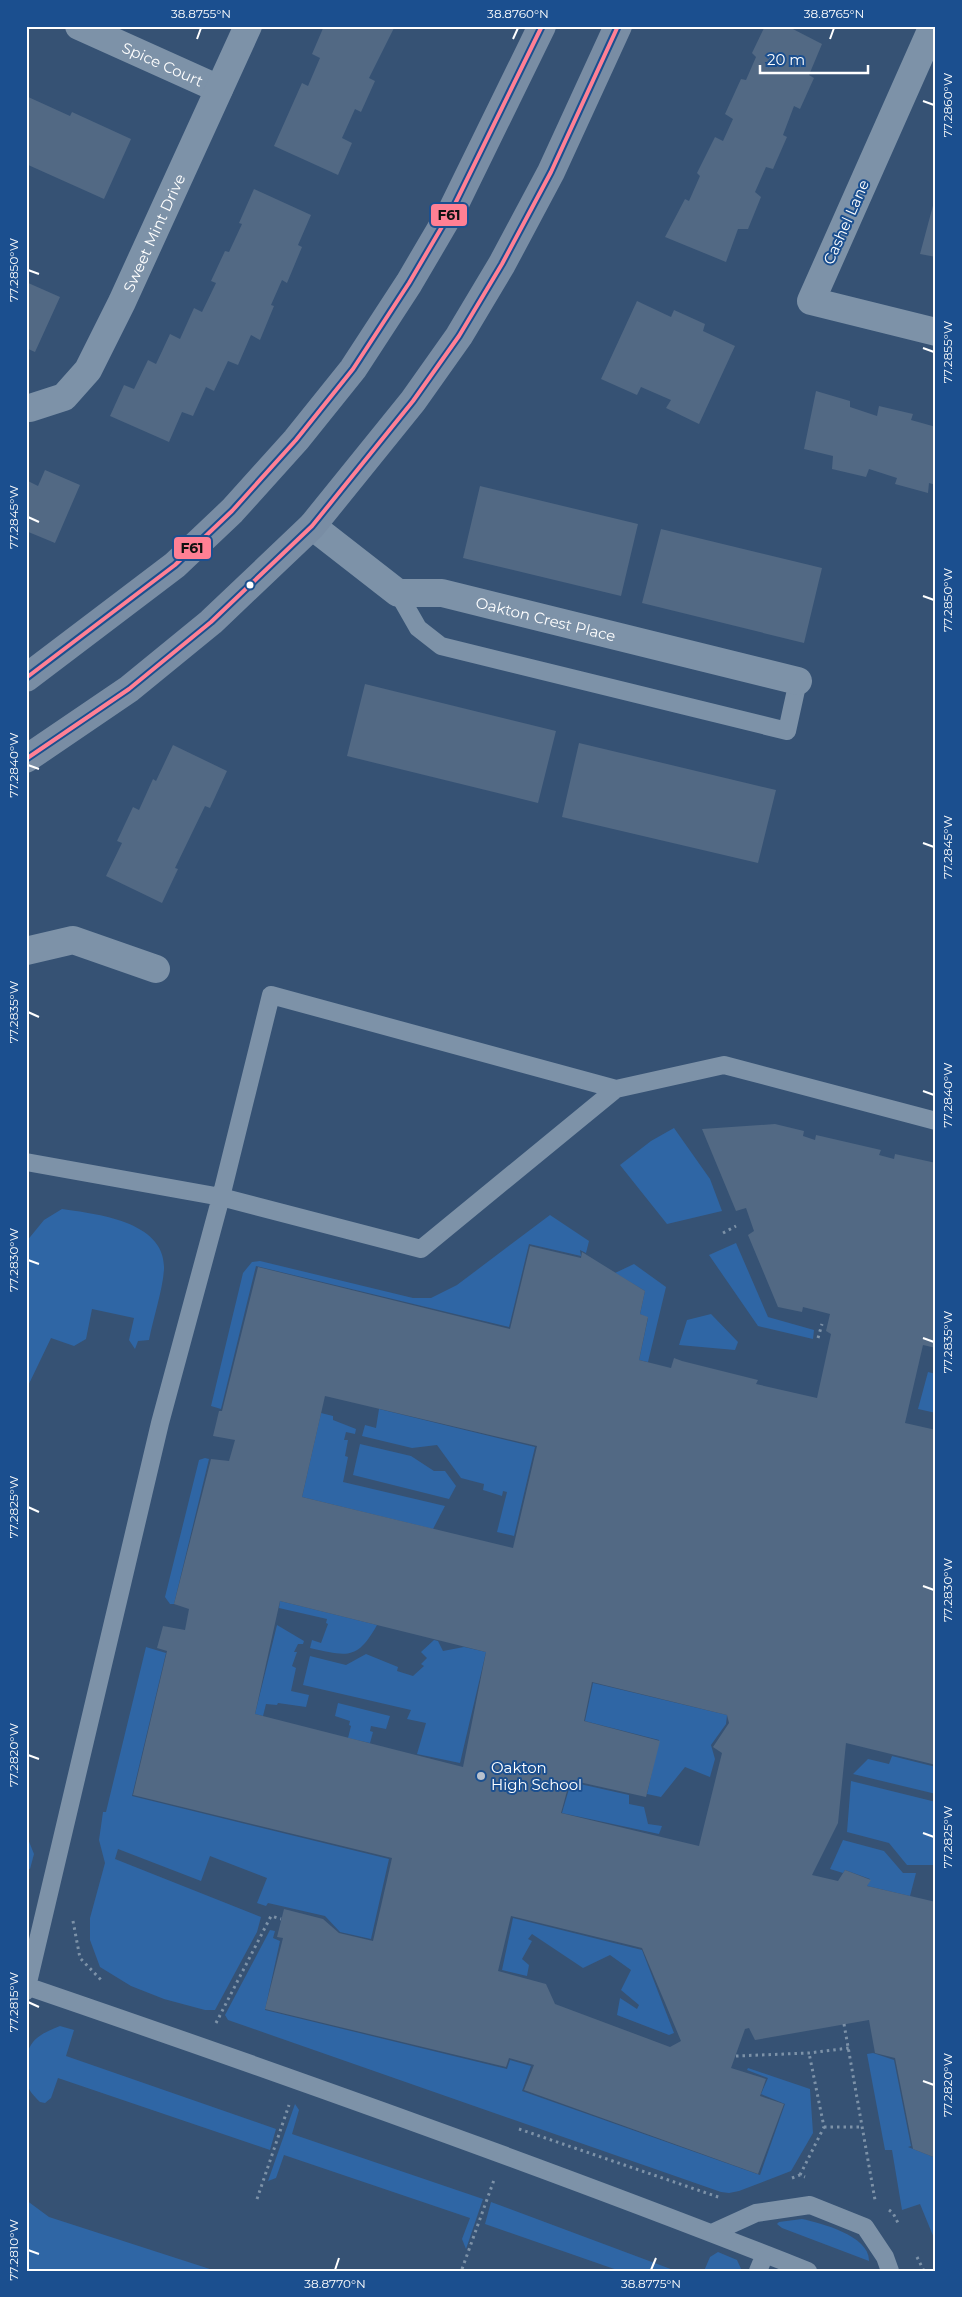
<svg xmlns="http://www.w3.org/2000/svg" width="962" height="2297" font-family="Montserrat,sans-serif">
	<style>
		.green { fill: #2f66a5 }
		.building { fill: #526984; fill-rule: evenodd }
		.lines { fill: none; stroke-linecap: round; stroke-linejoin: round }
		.path { stroke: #7d92a8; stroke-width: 3; stroke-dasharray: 2.5 4; stroke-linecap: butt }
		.service { stroke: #7d92a8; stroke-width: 18 }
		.minor { stroke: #7d92a8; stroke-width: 28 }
		.secondary { stroke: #798da4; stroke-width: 28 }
		.bus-1-casing { stroke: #1b4f8f; stroke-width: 8 }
		.bus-1 { stroke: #ff8094; stroke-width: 4 }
		.ticks { fill: none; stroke: #fff; stroke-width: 2 }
		.bus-dot { fill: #fff; stroke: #1b4f8f; stroke-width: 2 }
		.poi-dot { fill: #b9c2ce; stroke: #1b4f8f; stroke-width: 2 }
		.labels { text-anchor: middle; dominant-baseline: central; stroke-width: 4; stroke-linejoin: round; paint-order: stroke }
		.street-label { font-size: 15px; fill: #fff; stroke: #1b4f8f }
		.poi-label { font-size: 15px; fill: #fff; stroke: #1b4f8f; text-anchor: start }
		.line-badge { stroke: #1b4f8f; stroke-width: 2 }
		.pale-badge-label { font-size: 14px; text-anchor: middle; font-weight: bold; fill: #111 }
		.neatline { fill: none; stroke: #fff; stroke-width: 2 }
		.ticks-label { font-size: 12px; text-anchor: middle; fill: #fff }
	</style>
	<rect width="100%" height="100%" fill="#365274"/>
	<!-- green -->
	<path class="green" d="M674,1128l36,51 12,32 -55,13 -47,-59 31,-24z
		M62,1209c34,5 104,12 102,60 -1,20 -11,50 -15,71l-11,1 -3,8 -6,-9 5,-22 -42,-9 -6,30 -12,7 -23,-8 -25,52v-148l18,-22z
		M550,1215l39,26 -3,12 -6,-3 1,6 -52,-12 -20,83 -253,-61 -35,143 -10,-3 32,-133 9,-11 8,-1 153,37h18l26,-13z
		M736,1243l32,74 46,13 -1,9 -55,-13 -49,-71z
		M634,1264l32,23 -18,75 -9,-2 9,-42 -8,-4 5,-23 -30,-18z
		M711,1314l27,28 -3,8 -56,-5 8,-25z
		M928,1372l8,2v39l-18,-4z
		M379,1409l156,38 -21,89 -17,-4 10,-40 -4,-1 -1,5 -19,-6 1,-6 -23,-6 -24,-33 -25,3 -50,-12 3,-11 11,3z
		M321,1413l12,3v4l23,9 -1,5 -9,-2 -2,8h4l-3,16 3,1 -5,25 102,24 -12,23 -131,-32z
		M360,1444l51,12 23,15h11l11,15 -7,13 -96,-24z
		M205,1458l4,1 -35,145h-4l-5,-7 34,-137z
		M280,1601l97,24c-20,36 -30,31 -67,23l2,-8 9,3 7,-19 -2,-1 1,-4 -48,-11z
		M277,1625l27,16 -1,3h-5l-4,8h3l-5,14 4,2 -5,23 18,4 -3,12 -28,-4 -1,2 -11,-1 -3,12 -8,-2z
		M434,1640l4,1 5,10 21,-4 22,5 -26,111 -43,-9 9,-31 -19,-4 4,-9 -108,-25 7,-29 36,9 20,-11 32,13 -1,4 16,5 11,-10 -3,-2 6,-6 -6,-6z
		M146,1647l20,6 -34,143 257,63 -18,80 -31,-7 -15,-16 -57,-13 -2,3 -9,-3 10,-25 -57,-22 -9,25 -83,-32 -3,10 146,58 -4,15 -42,78h-10l-41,-11 -33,-13 -31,-19 -10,-27v-22l15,-55 -6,-23 4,-28h3z
		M593,1683l134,32 -1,9 -15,21 4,14 -5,18 -25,-10 -24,30 -14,-3 12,-54 -74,-19z
		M338,1703l52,13 -4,13 -15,-3 -1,5 3,1 -3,11 -22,-5 3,-12 -2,-1 1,-4 -15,-5z
		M892,1756l44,11v27l-83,-20 15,-15 21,5z
		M851,1781l85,21v63h-29l-18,-22 -42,-11z
		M571,1782l58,13v9l15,3 4,17 14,2 -3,8 -97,-21z
		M26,1834l8,20 -4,15 -4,-1z
		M843,1840l41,11 19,22h13l-6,23 -43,-10 3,-7 -25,-9 -2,3 -13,-4z
		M513,1918l129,32 32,83 -5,2 -52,-20 3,-17 17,11 2,-4 -18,-15 10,-20 -21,-15 -27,13 -51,-34 -4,5 4,2 -10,18 7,6 -2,11 -25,-6z
		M270,1930l5,1 -2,7 7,3 -15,69 242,59 3,-9 21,6 -9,25 238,84 25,-71 -24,-10 7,-16 -21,-8 1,-2 62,21 3,44 -22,38 -52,20 -10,2 -8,-1 -493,-172 -3,-5z
		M60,2026l14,4 -8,26 210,73 -6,21 -212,-72 -7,20 -6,5 -5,-1c-13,-13 -14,-16 -14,-35 0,-25 11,-32 34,-41z
		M873,2053l21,7 17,86 -3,1 28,11v85l-16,-39 -18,6 -10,-60h-7l-18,-96z
		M295,2104l4,6 -7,24 191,65 -17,50 -4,-10 8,-21 -186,-63 -8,23 -8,3z
		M26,2200l23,17 167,54h-190z
		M491,2202l185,69h-56l-135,-47z
		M802,2219c19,4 68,17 67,42l-87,-33 -5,-4 2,-2z
		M718,2252l19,8 5,11h-38l6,-14z"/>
	<!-- building -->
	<path class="building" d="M324,26h71l-26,52 6,3 -14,31 -6,-3 -13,29 10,5 -14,32 -64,-29 28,-63 6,3 12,-28 -8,-4z
		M765,26h22l35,18 -13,31 5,3 -14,31 -6,-3 -11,29 4,2 -14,32 -7,-2 -11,25 6,5 -13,32h-10l-12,33 -61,-25 20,-38 4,2 11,-25 -3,-3 18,-36 8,4 10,-22 -8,-5 16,-35 5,1 10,-23 -4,-4z
		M26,96l44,20 2,-4 59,27 -27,60 -78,-35z
		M254,189l57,26 -13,30 4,2 -15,36 -5,-3 -11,25 3,1 -14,34 -9,-5 -13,30 -10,-4 -14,30 -8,-4 -13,29 -11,-4 -13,30 -59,-26 14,-31 10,4 14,-29 8,4 14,-30 10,5 14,-31 8,4 14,-29 -5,-2 14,-30 4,1 13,-28 -3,-1z
		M935,198h1v59l-16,-3z
		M26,282l34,15 -25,55 -9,-4z
		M637,301l34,16 3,-7 31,14 -2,7 32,15 -36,78 -33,-16 5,-8 -30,-13 -4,8 -36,-16z
		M816,391l34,10v6l27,9 2,-10 34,8 -2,6 25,7v58l-7,-2 -1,10 -33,-9 2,-6 -28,-9 -3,8 -34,-8 1,-13 -29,-7z
		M45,470l35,15 -25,58 -29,-12v-51l12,6z
		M480,486l158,38 -17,72 -158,-38z
		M661,529l161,39 -18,75 -162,-40z
		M365,684l191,47 -18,72 -191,-47z
		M579,743l197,47 -18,73 -196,-46z
		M173,745l54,26 -17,37 -5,-2 -30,62 3,1 -16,34 -56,-27 16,-33 -5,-2 16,-34 6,3 14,-31 3,2z
		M775,1124l29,7 -1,5 12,4 1,-5 65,15 -2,5 15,4 1,-5 41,9v185l-13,-3 -18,78 31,7v335l-90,-22 -8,80 -26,52 26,6 7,-11 26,10 -4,6 69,16v256l-23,-9 -18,-91 -20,-5 -6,-33 -114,20 -6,-12 -4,1 -14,39 35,11 -6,17 24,8 -26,70 -234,-84 10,-25 -25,-7 -3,9 -241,-58 18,-71 -6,-1 7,-28 39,10 16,14 34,8 19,-83 -259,-63 34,-144 -10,-3 6,-22 22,4 4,-21 -15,-5 37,-145 18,2 6,-21 -22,-4 6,-25h3l36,-144 252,62 20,-83 51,12 1,-6 63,39 -5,23 8,3 -9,43 32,8 3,-10 8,3 76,19 -2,4 61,14 14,-64 -5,-3 4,-17 -27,-7 -1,5 -24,-5 -30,-72 6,-4 -8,-23 -10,3 -34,-82zM325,1396l212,50 -24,102 -211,-51zM280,1601l206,51 -23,115 -208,-53zM592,1682l135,33 2,8 -16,24 9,6 -23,93 -138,-33 9,-33 76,17 14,-56 -76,-20zM511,1916l131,32 39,93 -11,6 -115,-43 -9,-20 -48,-13z"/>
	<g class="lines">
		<!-- path -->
		<path class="path" d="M723,1233l13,-7
			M818,1338l4,-14
			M73,1921l7,37 23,24
			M216,2023l55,-107 10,3
			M844,2024l31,176
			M736,2056l73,-3 40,-5
			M824,2127h38
			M519,2129l202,69
			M800,2175l24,-48 -15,-74
			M792,2178l8,-3 5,2
			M257,2199l32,-94
			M889,2210l4,3 5,10
			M917,2257l7,14
			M462,2269l32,-89"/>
		<!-- service -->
		<path class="service" d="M398,593l20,35 23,18 346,85 11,-50
			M26,1162l195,35 200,52 195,-160
			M26,1986c263,90 524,183 782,285
			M26,1991l134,-568 61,-226 50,-202 345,94 108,-24 212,56
			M712,2233l44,-20 54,-8 55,22 20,30 5,14
			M758,2271l7,-17"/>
		<!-- minor -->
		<g class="minor">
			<path id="s1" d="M79,26l140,63"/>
			<path d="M933,26l-122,275 125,31"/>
			<path id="s2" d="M26,408h4l34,-11 24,-27 34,-68 126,-276"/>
			<path id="s3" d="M312,526l86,67h44l356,88"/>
			<path d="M26,951l47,-11 83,29"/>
		</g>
		<!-- secondary -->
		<path class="secondary" d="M26,678l149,-113 57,-54 64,-71 57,-71 56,-86 44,-75 89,-182
			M26,759l103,-70 82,-67 101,-96 101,-125 46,-65 43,-72 49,-92 67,-146"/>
		<!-- bus-1 casing -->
		<g class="bus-1-casing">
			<path id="bus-1" d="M26,678l149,-113 57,-54 64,-71 57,-71 56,-86 44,-75 89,-182
				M26,759l103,-70 82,-67 101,-96 101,-125 46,-65 43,-72 49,-92 67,-146"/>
		</g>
		<!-- bus-1 -->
		<use href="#bus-1" class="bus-1"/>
	</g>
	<!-- ticks -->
	<path class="ticks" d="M197,39l4,-11M513,39l5,-11M830,39l4,-11M923,101l11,4M28,270l11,4M923,348l11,4M28,517l11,5M923,596l11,4M28,765l11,4M923,843l11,4M28,1012l11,5M923,1091l11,4M28,1260l11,4M923,1338l11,4M28,1507l11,5M923,1586l11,4M28,1755l11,4M923,1833l11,4M28,2002l11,5M923,2081l11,4M28,2250l11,4M335,2270l4,-12M651,2270l5,-12"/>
	<!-- markers -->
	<circle class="bus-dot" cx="250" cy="585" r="4.5"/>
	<circle class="poi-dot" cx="481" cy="1776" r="5"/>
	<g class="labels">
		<!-- street labels -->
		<g class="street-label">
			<text stroke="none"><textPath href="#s1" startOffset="92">Spice Court</textPath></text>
			<text transform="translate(846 222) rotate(-66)">Cashel Lane</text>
			<text stroke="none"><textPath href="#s2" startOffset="228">Sweet Mint Drive</textPath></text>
			<text stroke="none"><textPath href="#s3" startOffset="260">Oakton Crest Place</textPath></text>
		</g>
		<!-- poi labels -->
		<g class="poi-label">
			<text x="491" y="1767">Oakton<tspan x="491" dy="17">High School</tspan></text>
		</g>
	</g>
	<g class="line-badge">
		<rect x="430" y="203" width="38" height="24" rx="5" fill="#ff8094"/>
		<rect x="173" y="536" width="39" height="24" rx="5" fill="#ff8094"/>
	</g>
	<g class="pale-badge-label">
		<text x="449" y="220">F61</text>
		<text x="192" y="553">F61</text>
	</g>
	<!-- border -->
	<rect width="962" height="2297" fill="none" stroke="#1b4f8f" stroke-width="55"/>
	<!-- scale -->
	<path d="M760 65v8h108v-8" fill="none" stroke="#ffffff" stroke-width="2.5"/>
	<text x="767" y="65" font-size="15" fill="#ffffff" stroke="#1b4f8f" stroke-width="4" paint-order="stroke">20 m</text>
	<rect x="28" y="28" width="906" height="2242" class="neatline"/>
	<g class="ticks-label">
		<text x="201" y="18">38.8755°N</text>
		<text x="518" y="18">38.8760°N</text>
		<text x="834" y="18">38.8765°N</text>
		<text transform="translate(948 105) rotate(-90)" y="4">77.2860°W</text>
		<text transform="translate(14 270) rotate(-90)" y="4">77.2850°W</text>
		<text transform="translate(948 352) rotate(-90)" y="4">77.2855°W</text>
		<text transform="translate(14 517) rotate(-90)" y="4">77.2845°W</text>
		<text transform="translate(948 600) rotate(-90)" y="4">77.2850°W</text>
		<text transform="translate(14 765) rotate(-90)" y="4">77.2840°W</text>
		<text transform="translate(948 847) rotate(-90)" y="4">77.2845°W</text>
		<text transform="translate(14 1012) rotate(-90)" y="4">77.2835°W</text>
		<text transform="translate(948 1095) rotate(-90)" y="4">77.2840°W</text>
		<text transform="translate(14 1260) rotate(-90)" y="4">77.2830°W</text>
		<text transform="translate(948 1342) rotate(-90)" y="4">77.2835°W</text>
		<text transform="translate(14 1507) rotate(-90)" y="4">77.2825°W</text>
		<text transform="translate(948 1590) rotate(-90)" y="4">77.2830°W</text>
		<text transform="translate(14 1755) rotate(-90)" y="4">77.2820°W</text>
		<text transform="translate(948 1837) rotate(-90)" y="4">77.2825°W</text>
		<text transform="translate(14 2002) rotate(-90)" y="4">77.2815°W</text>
		<text transform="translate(948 2085) rotate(-90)" y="4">77.2820°W</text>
		<text transform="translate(14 2250) rotate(-90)" y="4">77.2810°W</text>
		<text x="335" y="2288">38.8770°N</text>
		<text x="651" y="2288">38.8775°N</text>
	</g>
</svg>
